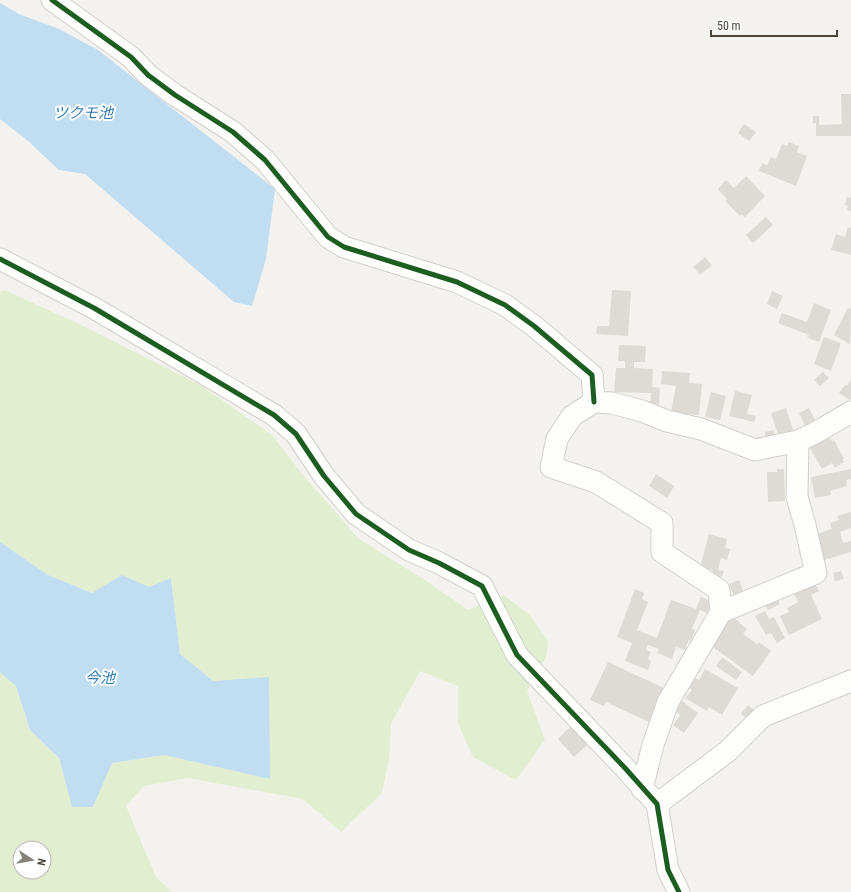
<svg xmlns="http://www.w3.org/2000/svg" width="851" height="892" font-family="'Roboto Condensed','Noto Sans JP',sans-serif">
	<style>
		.green { fill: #e1eecf; fill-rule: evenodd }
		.water { fill: #c0ddf1 }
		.building { fill: #dedbd6 }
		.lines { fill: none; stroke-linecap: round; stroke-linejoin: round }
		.minor-casing { stroke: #d2d0cb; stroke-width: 23 }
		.minor { stroke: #fdfdfc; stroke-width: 21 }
		.cycleway-casing { stroke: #fff; stroke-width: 8 }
		.cycleway { stroke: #1b5e20; stroke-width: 5 }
		.labels { text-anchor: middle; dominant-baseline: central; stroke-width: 4; stroke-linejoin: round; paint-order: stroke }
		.water-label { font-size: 15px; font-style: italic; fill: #2e7ab2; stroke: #fff }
	</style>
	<rect width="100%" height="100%" fill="#f4f2ee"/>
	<!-- green -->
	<path class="green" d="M5,290l82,38 113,57 71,49 32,41 56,64 63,39 46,32 35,-15 26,19 19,27 -2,16 -19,34 18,49 -29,40 -43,-23 -15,-34v-37l-38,-15 -29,53 -2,35 -7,34 -41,39 -38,-33 -115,-21 -44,8 -18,20 30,71 16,15h-172v-220l16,14 14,44 29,28 13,49h21l19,-44 52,-8 106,24 -57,-98 -33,-27 -9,-76 -22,10 -27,-13 -29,18 -45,-18 -48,-33v-250zM20,848h24v24h-24z"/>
	<!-- water -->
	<path class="water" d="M0,3l19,11 40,15 39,21 177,139 -9,70 -14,47 -18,-4 -149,-128 -26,-4 -31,-29 -28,-22z
		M0,542l48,33 44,18 30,-18 27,12 22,-9 9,76 33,27 56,-4 1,102 -106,-24 -52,8 -19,44h-21l-13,-49 -29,-28 -14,-44 -16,-14z"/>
	<!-- building -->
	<path class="building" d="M841,94h10v42h-35v-13h-3v-7h6v9l23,-1z
		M744,124l12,8 -7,9 -11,-8z
		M789,142l10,4 -2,6 10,4 -11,30 -37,-15 3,-8 5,2 4,-8 5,2 6,-15 5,2z
		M746,176l19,20 -20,21 -4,-3 -1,2 -15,-15 2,-2 -9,-10 8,-9 8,8z
		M847,197l4,1v13l-4,-1 1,-4 -3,-1z
		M766,217l7,8 -20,18 -7,-8z
		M848,227l3,1v27l-20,-5 5,-16 9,3z
		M705,257l7,8 -12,10 -7,-8z
		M612,290l19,1 -3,45 -32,-2 1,-8h12z
		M772,291l11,5 -6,13 -10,-5z
		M814,303l17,7 -12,32 -12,-4 2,-3 -31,-12 4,-10 25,9z
		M848,308l3,1 -1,35 -16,-9z
		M824,337l17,6 -10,28 -17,-7z
		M619,345l27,1 -1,16h-11v6l19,1 -1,18 8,1 -1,17 -9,-1 1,-11 -37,-1 2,-24h9v-7h-7z
		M662,371l28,2 -1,10 13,1 -3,31 -28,-2 5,-27 -15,-2z
		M823,372l6,6 -9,8 -6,-6z
		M851,380v19l-1,1 -11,-7 6,-8 2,1z
		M735,391l17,4 -5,19 9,2 -2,6 -25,-6z
		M711,392l15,4 -6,24 -15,-3z
		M786,408l8,25 -15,5 -8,-25z
		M809,408l6,12 -10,5 -6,-12z
		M774,430l1,8 -9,2 -1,-8z
		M827,434l5,7 2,-1 10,19h-2l2,3 -9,6 -3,-5 -10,6 -14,-24z
		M777,469h7l1,32 -17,1 -1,-30h10z
		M851,469v10l-5,1 1,6 -17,5 1,4 -16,3 -4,-21z
		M656,474l18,12 -7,12 -18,-12z
		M851,512v16l-11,4 3,11 8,-2v11l-27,8 -8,-26 16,-5 -2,-6 9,-3 -2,-4z
		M709,534l18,5 -2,9 5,1 -3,11 -6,-2 -3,12 6,1 -2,6 -10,-3 1,-4 -13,-3z
		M841,571l3,8 -9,2 -2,-8z
		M739,580l5,14 -9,4 -6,-14z
		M814,581l5,10 -8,4 11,24 -33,16 -9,-19 9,-4 -2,-4 11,-6 -5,-11z
		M635,589l9,4 -2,6 6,3 -11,28 20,8 14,-38 25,9 5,-12 13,5 -5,12 -9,-4 -8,19 3,1 -4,11 -2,-1 -4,10 -9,-3 -4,12 -15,-6 2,-4 -11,-4 -2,5 5,2 -3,7 3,2 -3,9 -23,-9 7,-18 -15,-6z
		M776,597l4,7 -12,6 -4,-7z
		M765,611l4,8 5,-2 11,21 -8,5 -6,-10 -5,2 -11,-19z
		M729,618l3,3 2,-3 13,11 -4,5 14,10 2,-2 12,9 -18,25 -43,-31z
		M722,657l20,15 -6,8 -20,-14z
		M608,662l58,27 -15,34 -45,-21 -2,4 -14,-6z
		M705,669l33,19 -16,27 -13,-8 -2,4 -22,-13 7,-8 -3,-2 6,-10 4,2z
		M681,700l17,13 -14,20 -11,-8 7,-10 -6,-5z
		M748,705l8,7 -7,9 -8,-7z
		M571,726l17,18 -14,13 -16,-18z"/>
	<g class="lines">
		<!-- minor casing -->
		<g class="minor-casing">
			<path id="minor" d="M52,0l79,57 17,18 27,20 58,37 32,28 63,77 16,10 113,35 48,23 29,21 58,49 2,27
				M0,259l94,49 180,107 22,19 28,42 32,38 53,36 30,13 43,23 35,69 108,113 32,36 11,66 11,22
				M721,612l-2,-22 -57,-38v-29l-66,-41 -45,-15 6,-28 15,-23 22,-14 18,1 30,8 25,10 34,8 54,21 43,-9 17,-8 36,-21
				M642,789l11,-44 15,-43 53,-90 95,-39 -11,-48 -8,-28 1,-56
				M657,804l71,-53 35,-35 88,-35"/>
		</g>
		<!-- minor -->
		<use href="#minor" class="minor"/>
		<!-- cycleway casing -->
		<g class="cycleway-casing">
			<path id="cycleway" d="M52,0l79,57 17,18 27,20 58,37 32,28 63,77 16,10 113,35 48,23 29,21 58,49 2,27
				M0,259l94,49 180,107 22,19 28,42 32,38 53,36 30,13 43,23 35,69 108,113 32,36 11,66 11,22"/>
		</g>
		<!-- cycleway -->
		<use href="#cycleway" class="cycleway"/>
	</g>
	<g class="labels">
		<!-- water labels -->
		<g class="water-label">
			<text x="83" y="113">ツクモ池</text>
			<text x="100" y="678">今池</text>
		</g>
	</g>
	<!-- north arrow -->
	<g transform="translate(32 860) rotate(102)"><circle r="19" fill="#ffffff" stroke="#b7b4b0"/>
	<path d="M0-3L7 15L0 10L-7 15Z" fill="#868178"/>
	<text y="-6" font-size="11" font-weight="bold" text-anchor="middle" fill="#4b4439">N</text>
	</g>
	<!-- scale -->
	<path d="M711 30v6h126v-6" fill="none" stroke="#4b4439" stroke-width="2"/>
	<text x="717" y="30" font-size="12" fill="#4b4439" stroke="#ffffff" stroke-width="3" paint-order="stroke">50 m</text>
</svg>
